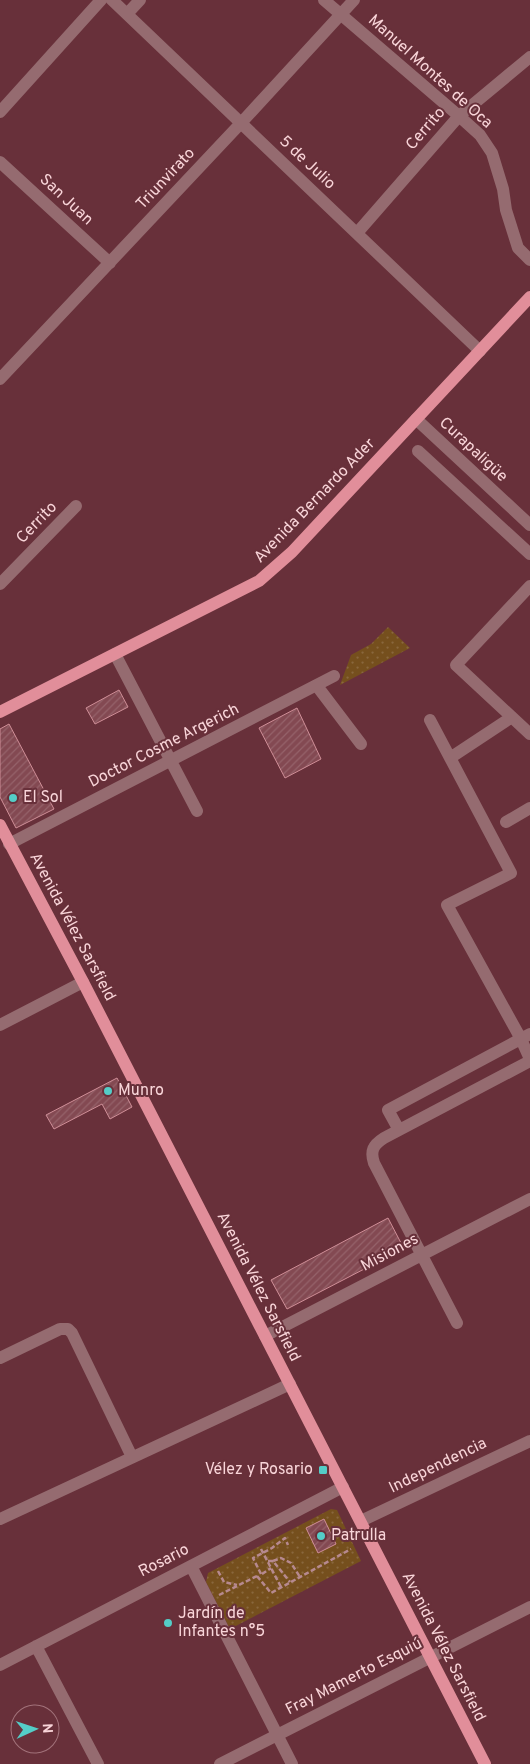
<svg xmlns="http://www.w3.org/2000/svg" width="530" height="1764" font-family="Overpass,sans-serif">
	<style>
		.park { fill: url(#park-dots) }
		.building { fill: url(#building-hatch); stroke: #cf8e97 }
		.lines { fill: none; stroke-linecap: round; stroke-linejoin: round }
		.path { stroke: #b6898f; stroke-width: 2.5; stroke-dasharray: 5 2.5; stroke-linecap: butt }
		.minor { stroke: #956b70; stroke-width: 12 }
		.major { stroke: #e18e9a; stroke-width: 12 }
		.poi-dot { fill: #54cdc7; stroke: #68303a; stroke-width: 2 }
		.labels { text-anchor: middle; dominant-baseline: central; stroke-width: 4; stroke-linejoin: round; paint-order: stroke }
		.street-label { font-size: 16px; fill: #f9d5d9; stroke: #68303a }
		.poi-label { font-size: 16px; fill: #f9d5d9; stroke: #68303a; text-anchor: start }
	</style>
	<defs>
		<pattern id="park-dots" width="8" height="8" patternUnits="userSpaceOnUse" patternTransform="scale(1.25)"><rect width="8" height="8" fill="#754f1d"/><path d="M2 2h.1M6 6h.1" fill="none" stroke="#89673d" stroke-width="1.8" stroke-linecap="round"/></pattern>
		<pattern id="building-hatch" width="6" height="6" patternUnits="userSpaceOnUse" patternTransform="scale(1.25)"><rect width="6" height="6" fill="#834952"/><path d="M-1 1l2-2M0 6l6-6M5 7l2-2" fill="none" stroke="#95626a"/></pattern>
	</defs>
	<rect width="100%" height="100%" fill="#68303a"/>
	<!-- park -->
	<path class="park" d="M388,627l22,21 -70,37 11,-30 20,-11z
		M331,1509l6,1 24,51 -131,68 -24,-47 2,-9z"/>
	<!-- building -->
	<path class="building" d="M119,690l9,17 -33,17 -9,-16z
		M297,708l24,51 -36,19 -26,-50z
		M9,724l45,85 -38,19 -16,-31v-68z
		M117,1078l15,29 -22,12 -8,-15 -48,25 -8,-14z
		M388,1218l13,25 -2,8 -112,58 -16,-29z
		M324,1519l12,25 -18,9 -12,-25z"/>
	<g class="lines">
		<!-- path -->
		<path class="path" d="M261,1549l20,38
			M268,1561h5l17,21
			M273,1561l8,-3 10,5 9,14
			M218,1571l6,11 13,3
			M261,1574l-8,-16 19,-10 13,-10 3,7
			M262,1574l9,-6
			M257,1576l14,17 80,-44
			M219,1595l38,-19"/>
		<!-- minor -->
		<path class="minor" d="M112,0l368,351
			M324,0l135,116 21,19 12,18 11,36 3,21 12,38 12,12
			M127,14l13,-14
			M0,112l101,-112
			M0,162l110,101
			M357,233l102,-117 71,-59
			M0,379l241,-256 113,-123
			M416,419l114,106
			M418,451l112,103
			M0,584l76,-78
			M530,586l-74,79 74,69
			M115,654l82,157
			M317,686l44,58
			M430,720l81,153 -64,32 74,134 9,20
			M450,758l62,-41
			M506,822l24,-14
			M9,844l325,-168
			M0,1025l83,-43
			M399,1130l-11,-20 142,-76
			M457,1323l-83,-160c-4,-12 -1,-18 10,-25l146,-77
			M265,1336l265,-137
			M0,1358l60,-29h8l4,4 60,124
			M0,1519l290,-135
			M361,1521l169,-80
			M191,1566l101,198
			M36,1646l62,118
			M0,1665l343,-178
			M220,1764l310,-157"/>
		<!-- major -->
		<path class="major" d="M0,712l259,-131 33,-29 238,-255
			M0,825l83,157 402,782"/>
	</g>
	<!-- markers -->
	<g class="poi-dot">
		<circle cx="13" cy="798" r="5"/>
		<circle cx="108" cy="1091" r="5"/>
		<rect x="318" y="1465" width="10" height="10" rx="2.5"/>
		<circle cx="321" cy="1536" r="5"/>
		<circle cx="168" cy="1623" r="5"/>
	</g>
	<g class="labels">
		<!-- street labels -->
		<g class="street-label">
			<text transform="translate(430 72) rotate(42)">Manuel Montes de Oca</text>
			<text transform="translate(426 129) rotate(-49)">Cerrito</text>
			<text transform="translate(307 163) rotate(43)">5 de Julio</text>
			<text transform="translate(166 179) rotate(-47)">Triunvirato</text>
			<text transform="translate(66 200) rotate(43)">San Juan</text>
			<text transform="translate(473 450) rotate(43)">Curapaligüe</text>
			<text transform="translate(315 501) rotate(-46)">Avenida Bernardo Ader</text>
			<text transform="translate(37 523) rotate(-46)">Cerrito</text>
			<text transform="translate(164 746) rotate(-27)">Doctor Cosme Argerich</text>
			<text transform="translate(72 927) rotate(62)">Avenida Vélez Sarsfield</text>
			<text transform="translate(390 1253) rotate(-28)">Misiones</text>
			<text transform="translate(258 1287) rotate(63)">Avenida Vélez Sarsfield</text>
			<text transform="translate(438 1466) rotate(-26)">Independencia</text>
			<text transform="translate(164 1561) rotate(-27)">Rosario</text>
			<text transform="translate(443 1647) rotate(63)">Avenida Vélez Sarsfield</text>
			<text transform="translate(354 1677) rotate(-27)">Fray Mamerto Esquiú</text>
		</g>
		<!-- poi labels -->
		<g class="poi-label">
			<text x="23" y="798">El Sol</text>
			<text x="118" y="1091">Munro</text>
			<text x="313" y="1470" text-anchor="end">Vélez y Rosario</text>
			<text x="331" y="1536">Patrulla</text>
			<text x="178" y="1614">Jardín de<tspan x="178" dy="18">Infantes n°5</tspan></text>
		</g>
	</g>
	<!-- north arrow -->
	<g transform="translate(35 1729) rotate(87)"><circle r="24" fill="#68303a" stroke="#a2727a"/>
	<path d="M0-4L9 19L0 12L-9 19Z" fill="#54cdc7"/>
	<text y="-8" font-size="14" font-weight="bold" text-anchor="middle" fill="#f9d5d9">N</text>
	</g>
</svg>
